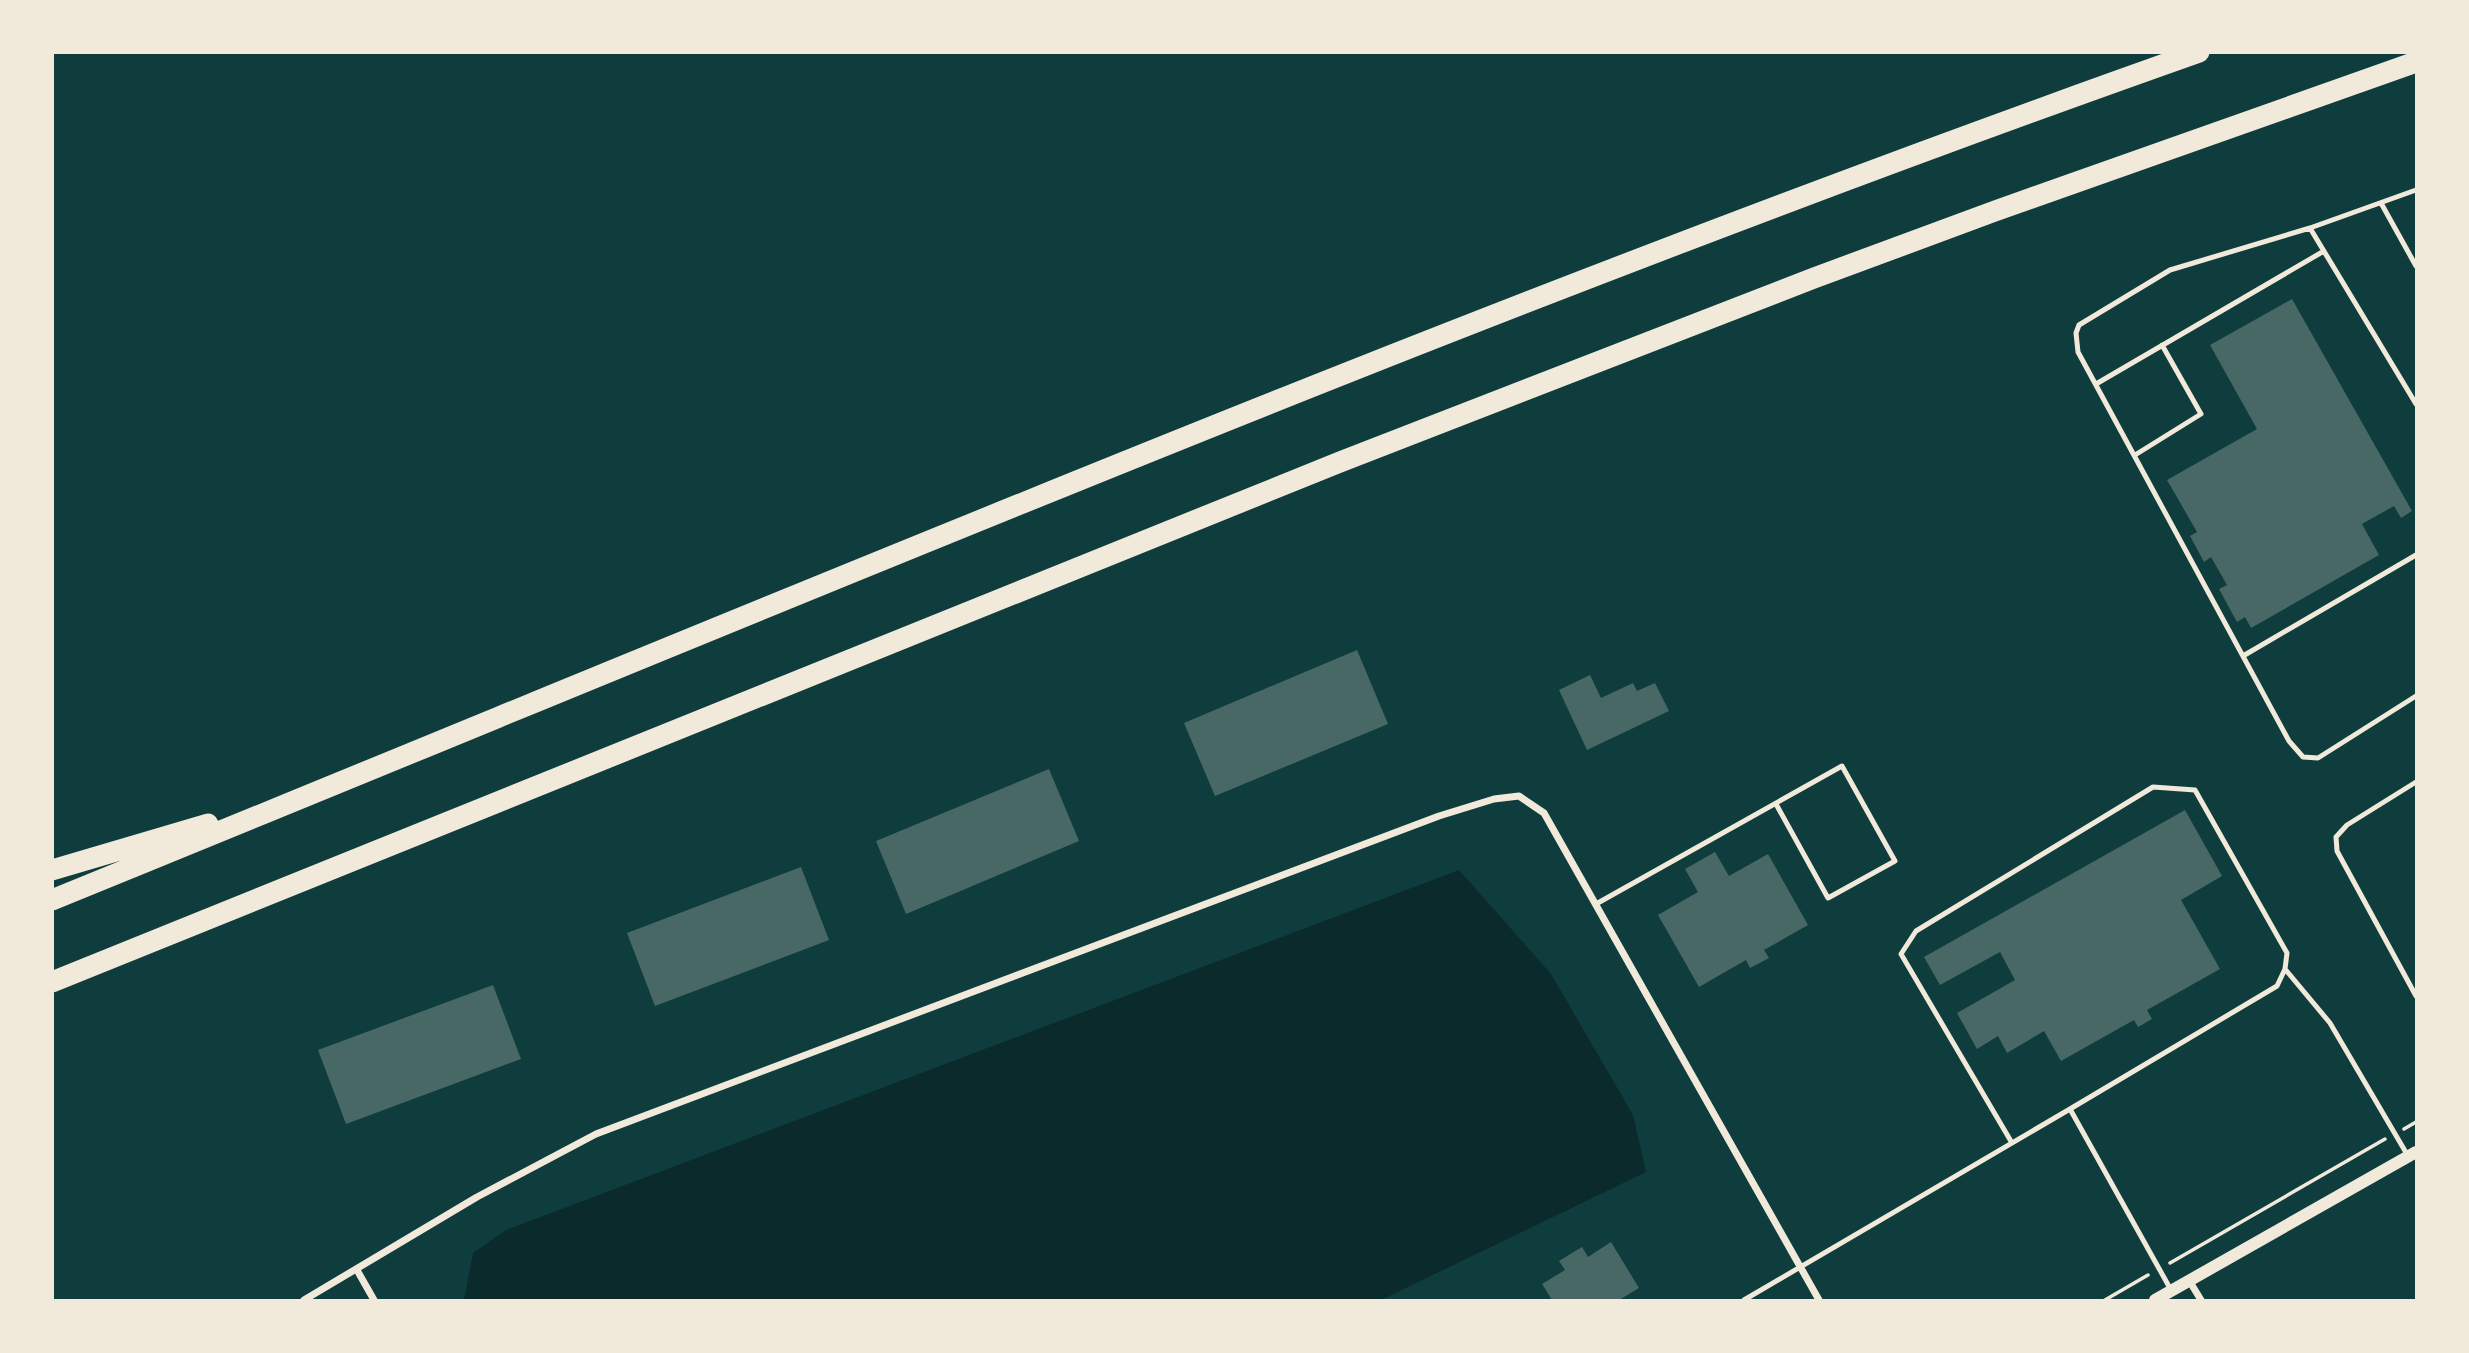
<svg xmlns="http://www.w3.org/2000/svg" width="2469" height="1353" font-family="'Zilla Slab',serif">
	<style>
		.water { fill: #0a2a2b }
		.building { fill: #486865 }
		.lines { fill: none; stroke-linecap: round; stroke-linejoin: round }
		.path { stroke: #f1e9da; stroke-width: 3.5 }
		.service { stroke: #f1e9da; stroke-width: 5 }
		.minor { stroke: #f1e9da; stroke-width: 7 }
		.tertiary { stroke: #f1e9da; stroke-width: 12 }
		.motorway { stroke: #f1e9da; stroke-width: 21 }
	</style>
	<rect width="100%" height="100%" fill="#0f3d3e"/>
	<!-- water -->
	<path class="water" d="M1459,870l92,104 82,141 13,57 -265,128h-917l9,-47 33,-23z"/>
	<!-- building -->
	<path class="building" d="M2292,299l120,212 -11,7 -7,-12 -32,18 17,31 -128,73 -6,-11 -8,5 -18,-33 8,-4 -16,-28 -7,5 -14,-26 7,-4 -30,-52 90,-51 -47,-84z
		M1357,650l31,74 -173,72 -31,-73z
		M1590,675l11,23 32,-15 4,8 18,-8 14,28 -82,39 -28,-60z
		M1049,769l30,72 -173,73 -30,-73z
		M2185,810l37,66 -41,24 39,69 -73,41 5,9 -14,8 -4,-7 -73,41 -17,-30 -37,22 -9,-17 -21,13 -20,-36 58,-33 -15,-28 -60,33 -16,-28z
		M1715,852l14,24 39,-22 40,71 -44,25 5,8 -19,10 -4,-8 -47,27 -41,-72 40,-23 -13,-23z
		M801,867l28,73 -174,66 -28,-73z
		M493,985l28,74 -175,65 -28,-74z
		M1611,1242l28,46 -20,12h-67l-10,-16 23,-14 -6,-9 23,-14 6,10z"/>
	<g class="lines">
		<!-- path -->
		<path class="path" d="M2404,1129l12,-7
			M2170,1263l215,-124
			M2105,1300l43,-25"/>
		<!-- service -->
		<path class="service" d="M2381,203l35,63
			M2310,228l106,-38
			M2096,384l228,-133
			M2416,404l-106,-176 -140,42 -91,55 -3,8 2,19 211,389 14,16 15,1 98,-62
			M2135,455l66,-41 -39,-69
			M2243,656l173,-101
			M2416,782l-69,43 -11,12 1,14 79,145
			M1596,904l246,-138 53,95 -67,37 -52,-94
			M2285,969l45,54 78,133
			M2012,1143l-111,-189 15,-23 237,-144 42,3 92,163 -2,16 -8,17 -207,123
			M1744,1300l326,-191 101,181"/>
		<!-- minor -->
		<path class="minor" d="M357,1270l17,30
			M2190,1282l11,18
			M304,1300l173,-103 119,-63 843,-318 55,-17 25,-3 25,17 275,487"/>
		<!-- tertiary -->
		<path class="tertiary" d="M2155,1300l261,-148"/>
		<!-- motorway -->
		<path class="motorway" d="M52,870l156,-46
			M52,900c713,-290 1421,-592 2147,-848
			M52,982l1288,-520 474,-184 181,-67 421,-149"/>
	</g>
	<!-- border -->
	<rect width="2469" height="1353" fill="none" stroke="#f1e9da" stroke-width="108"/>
</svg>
